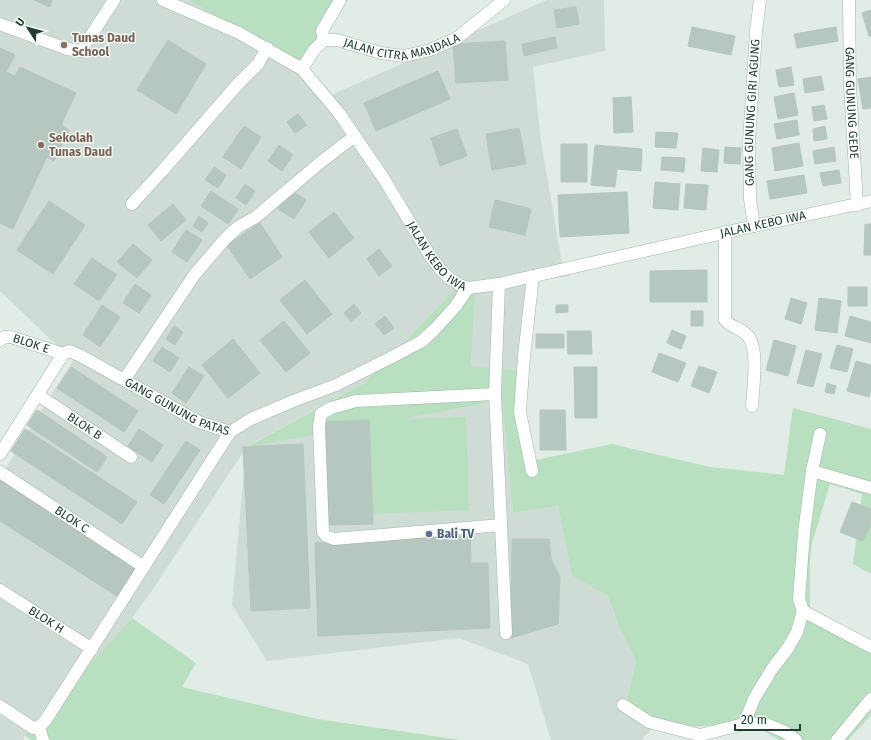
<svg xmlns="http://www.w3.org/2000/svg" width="871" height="740" font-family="'Fira Sans',sans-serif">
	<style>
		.built { fill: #cfdcd5 }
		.green { fill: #b8dfc0 }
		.building { fill: #b6c7bf; stroke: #b3c6bd }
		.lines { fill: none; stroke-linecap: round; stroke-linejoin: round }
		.service-casing { stroke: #a3b4ad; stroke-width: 13 }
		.minor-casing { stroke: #a3b4ad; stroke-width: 13 }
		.tertiary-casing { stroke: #a3b4ad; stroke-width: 13 }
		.service { stroke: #fff; stroke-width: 12 }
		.minor { stroke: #fff; stroke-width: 12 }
		.tertiary { stroke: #fff; stroke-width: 12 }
		.education-dot { fill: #8d6e63; stroke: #f1f9f5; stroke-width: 1.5 }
		.service-dot { fill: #5c6f8a; stroke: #f1f9f5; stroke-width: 1.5 }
		.labels { text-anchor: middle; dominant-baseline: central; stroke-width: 3; stroke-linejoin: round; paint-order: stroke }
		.street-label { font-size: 12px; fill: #203e34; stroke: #f1f9f5 }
		.education-label { font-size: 12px; font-weight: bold; fill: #785e54; stroke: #f1f9f5; text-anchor: start }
		.service-label { font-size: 12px; font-weight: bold; fill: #4e5e75; stroke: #f1f9f5; text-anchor: start }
	</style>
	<rect width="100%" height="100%" fill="#e1ece6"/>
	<!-- built -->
	<path class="built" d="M0,0h188l116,66 20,32 223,-98h57l1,51 -72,16 8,74 21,122 8,13 -35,4 -10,92 -54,-5 4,-76 -10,-10 -101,102 -116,63 254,-46 11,113 45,-7 14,70 36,20 10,28 18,37 -10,44 26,24 -11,11h-90l-23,-76 -69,-26 -192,23 -35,-56 14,-157 -95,144 -19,26 -107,118 -2,4h-23v-261l27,-46 46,-72 -73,-70z"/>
	<!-- green -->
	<path class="green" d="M188,0h160l-44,66z
		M465,280l10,11 -4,75 54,6 1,90 86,-18 98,23 74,8 9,-67 78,21v145l-18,-10 9,-70 -32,-10 -18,59 -2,17v62l61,27v66l-23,25h-69l-28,-17 -99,6 -26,-24 10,-44 -18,-37 -10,-28 -36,-20 -14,-70 -45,7 -11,-113 -100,19 64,-2 3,93 -97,4 -3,-89 -122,22 117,-64z
		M132,618l64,45 -14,24 135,32 144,21h-430l-6,-4z"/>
	<!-- building -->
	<path class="building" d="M34,0h18l-2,7z
		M576,7l3,17 -22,4 -3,-18z
		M871,10v26h-2l-7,-23z
		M692,27l43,9 -4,19 -43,-9z
		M836,27l2,14 -41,7 -3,-14z
		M555,37l2,11 -33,8 -2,-12z
		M168,40l38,24 -30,50 -39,-24z
		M505,41l3,39 -52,3 -3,-39z
		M0,48l15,7 -9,17 9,4 5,-9 56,26 -15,32 8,5 -15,31 -7,-4 -34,72 -13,-6z
		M791,67l3,18 -15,2 -3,-17z
		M438,71l12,28 -74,32 -12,-28z
		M821,76l3,14 -19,3 -2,-14z
		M871,77v31l-8,1 -5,-30z
		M794,93l4,22 -20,4 -4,-22z
		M631,97l2,35 -19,1 -1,-35z
		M824,105l3,14 -13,2 -2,-14z
		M298,114l9,11 -12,8 -8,-11z
		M797,120l2,15 -22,4 -3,-15z
		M244,126l17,11 -20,32 -18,-12z
		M825,126l2,13 -13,2 -1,-12z
		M519,128l7,36 -34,6 -6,-36z
		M457,129l10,27 -27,10 -9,-28z
		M656,132l22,1 -2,15 -21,-1z
		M799,143l4,23 -28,5 -3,-23z
		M561,144h26v38h-26z
		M279,145l14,10 -11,16 -14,-10z
		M595,145l47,4 -1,22 -24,-2 -2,18 -24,-2z
		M725,147l16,1 -1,16 -16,-1z
		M834,147l2,14 -21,3 -2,-13z
		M703,148l16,2 -2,22 -16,-1z
		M662,157l23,1 -1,14 -23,-2z
		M214,167l12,8 -8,13 -13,-8z
		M839,170l2,13 -18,3 -3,-13z
		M804,175l3,18 -37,6 -3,-18z
		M655,182l25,2 -2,26 -25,-2z
		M245,184l10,7 -9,14 -10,-7z
		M686,184l22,1 -2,25 -22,-2z
		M290,190l16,10 -12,19 -16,-10z
		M211,191l27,18 -10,15 -27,-18z
		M627,192l2,41 -69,4 -2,-42z
		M495,200l36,9 -6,26 -36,-8z
		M49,201l36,24 -32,49 -36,-24z
		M173,204l13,16 -25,21 -13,-16z
		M334,212l20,26 -25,20 -20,-26z
		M199,216l9,7 -6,9 -9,-6z
		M260,223l22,34 -32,22 -23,-34z
		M865,224h6v31h-7z
		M186,230l16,10 -15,22 -15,-10z
		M133,244l19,16 -15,18 -20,-16z
		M379,249l13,17 -13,10 -12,-17z
		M92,258l25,17 -18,26 -25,-17z
		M707,270v32h-57v-31z
		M305,280l27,34 -25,20 -27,-34z
		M135,284l16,11 -12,18 -16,-10z
		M848,287h19v19h-19z
		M791,298l16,5 -6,21 -16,-5z
		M819,298l22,3 -4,32 -22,-3z
		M354,304l7,9 -10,9 -7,-9z
		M102,305l18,12 -20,30 -17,-12z
		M556,305h12v7l-12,1z
		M691,311h12v15h-12z
		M385,316l9,12 -10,7 -9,-11z
		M850,316l21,6v21l-26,-7z
		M284,321l26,32 -24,19 -26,-32z
		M174,326l9,6 -8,13 -9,-6z
		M672,330l14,6 -5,13 -14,-6z
		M567,331h24l1,23h-24z
		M536,334h28v14h-28z
		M233,339l27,34 -32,25 -26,-33z
		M774,340l22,6 -8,30 -22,-6z
		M837,345l16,4 -6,23 -17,-4z
		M162,347l17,11 -9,14 -17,-11z
		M806,350l16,4 -9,33 -16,-4z
		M659,353l27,10 -8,19 -26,-10z
		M856,361l15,4v24l-2,8 -22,-6z
		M699,366l18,6 -8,21 -18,-7z
		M71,367l67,44 -14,21 -67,-44z
		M189,367l15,9 -18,27 -14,-10z
		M574,367h23v51h-22z
		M827,383l9,3 -2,8 -9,-2z
		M37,410l70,47 -10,15 -70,-47z
		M540,410h25l1,40h-26z
		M369,420l4,104 -45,1 -4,-103z
		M25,429l112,73 -15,22 -111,-73z
		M139,429l24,16 -11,17 -24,-16z
		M186,441l14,9 -36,54 -14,-9z
		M303,444l7,164 -59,3 -8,-164z
		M0,480l137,87 -20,29 -117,-75z
		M852,502l19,7v14l-8,18 -23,-9z
		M470,536l1,27h17l2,65 -172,8 -3,-93z
		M512,539h37l2,20 9,18 -2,47 -47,14z"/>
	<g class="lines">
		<!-- service casing -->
		<g class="service-casing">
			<path id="service" d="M0,24l67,25 14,2 33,-51
				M132,204l31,-34 74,-85 21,-21 9,-16
				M499,284l-4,110 11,239
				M495,394l-139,7 -25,7 -10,6 -2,12 4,106 3,4 8,3 167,-14
				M39,727l4,13"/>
		</g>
		<!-- minor casing -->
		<g class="minor-casing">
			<g id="minor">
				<path id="s1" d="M849,0l1,86 7,119"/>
				<path d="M324,40l-2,-9 18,-31"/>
				<path id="s2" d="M302,69l12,-19 10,-10h13l44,13 23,3 26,-6 27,-12 47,-38"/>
				<path id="s3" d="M754,226l-4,-27 -1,-57 7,-111 4,-31"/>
				<path d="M725,232v88c6,8 17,8 23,16 11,13 5,52 4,70"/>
				<path id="s4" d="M0,340l5,-3h6l52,17"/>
				<path d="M124,380l71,-106 30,-35 13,-12 18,-10 66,-56 33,-25"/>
				<path id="s5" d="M38,395l93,62"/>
				<path id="s6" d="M0,454l63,-100 6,-3 12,5 118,66 31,10"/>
				<path d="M532,471l-12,-59 4,-56 9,-80"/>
				<path d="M812,471l59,17"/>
				<path id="s7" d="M0,472l144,95"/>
				<path id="s8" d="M0,590l92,59"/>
				<path d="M803,611l68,36"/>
				<path d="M623,705l26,17 51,13 44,-11h22l19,8 11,8"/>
				<path d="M0,706l33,22 6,-1 6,-6 185,-289 21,-13 42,-18 43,-16 58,-29 28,-15 12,-11 21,-23 13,-19"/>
				<path d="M744,724l10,-25 18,-30 16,-21 9,-16 6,-21 -4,-12 5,-66 8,-62 8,-37"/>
				<path d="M837,740l34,-41"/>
			</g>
		</g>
		<!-- tertiary casing -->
		<g class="tertiary-casing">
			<g id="tertiary">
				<path id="s9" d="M163,0l76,33 63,36 37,44 45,66 45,75 11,15 9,9 11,7 8,3 31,-4 255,-58 117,-25"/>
			</g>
		</g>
		<!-- service -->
		<use href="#service" class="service"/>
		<!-- minor -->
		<use href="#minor" class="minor"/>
		<!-- tertiary -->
		<use href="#tertiary" class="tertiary"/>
	</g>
	<!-- markers -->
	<g class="education-dot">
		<circle cx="64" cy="45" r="4"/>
		<circle cx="41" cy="145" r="4"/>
	</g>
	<circle class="service-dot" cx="429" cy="534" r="4"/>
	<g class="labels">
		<!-- street labels -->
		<g class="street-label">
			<text stroke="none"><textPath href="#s2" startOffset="117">JALAN CITRA MANDALA</textPath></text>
			<text stroke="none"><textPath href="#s1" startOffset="103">GANG GUNUNG GEDE</textPath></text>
			<text stroke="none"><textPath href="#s3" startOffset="114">GANG GUNUNG GIRI AGUNG</textPath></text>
			<text stroke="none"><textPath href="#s9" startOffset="735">JALAN KEBO IWA</textPath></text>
			<text stroke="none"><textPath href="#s9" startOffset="387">JALAN KEBO IWA</textPath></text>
			<text stroke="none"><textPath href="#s4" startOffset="33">BLOK E</textPath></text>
			<text stroke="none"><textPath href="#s6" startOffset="247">GANG GUNUNG PATAS</textPath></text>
			<text stroke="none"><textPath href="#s5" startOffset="56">BLOK B</textPath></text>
			<text stroke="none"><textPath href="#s7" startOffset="86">BLOK C</textPath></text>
			<text stroke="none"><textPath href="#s8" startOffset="55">BLOK H</textPath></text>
		</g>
		<!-- education labels -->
		<g class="education-label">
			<text x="72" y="38">Tunas Daud<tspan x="72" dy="14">School</tspan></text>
			<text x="49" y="138">Sekolah<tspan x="49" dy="14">Tunas Daud</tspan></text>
		</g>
		<!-- service labels -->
		<g class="service-label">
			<text x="437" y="534">Bali TV</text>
		</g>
	</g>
	<!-- north arrow -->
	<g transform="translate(28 28) rotate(306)" stroke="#f1f9f5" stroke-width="3" paint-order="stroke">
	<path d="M0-3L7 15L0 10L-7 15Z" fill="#203e34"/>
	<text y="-6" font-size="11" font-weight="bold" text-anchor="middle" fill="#203e34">U</text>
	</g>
	<!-- scale -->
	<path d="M735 724v6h65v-6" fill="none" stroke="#203e34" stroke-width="2"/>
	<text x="741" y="724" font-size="12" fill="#203e34" stroke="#f1f9f5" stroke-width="3" paint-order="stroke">20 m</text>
</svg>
